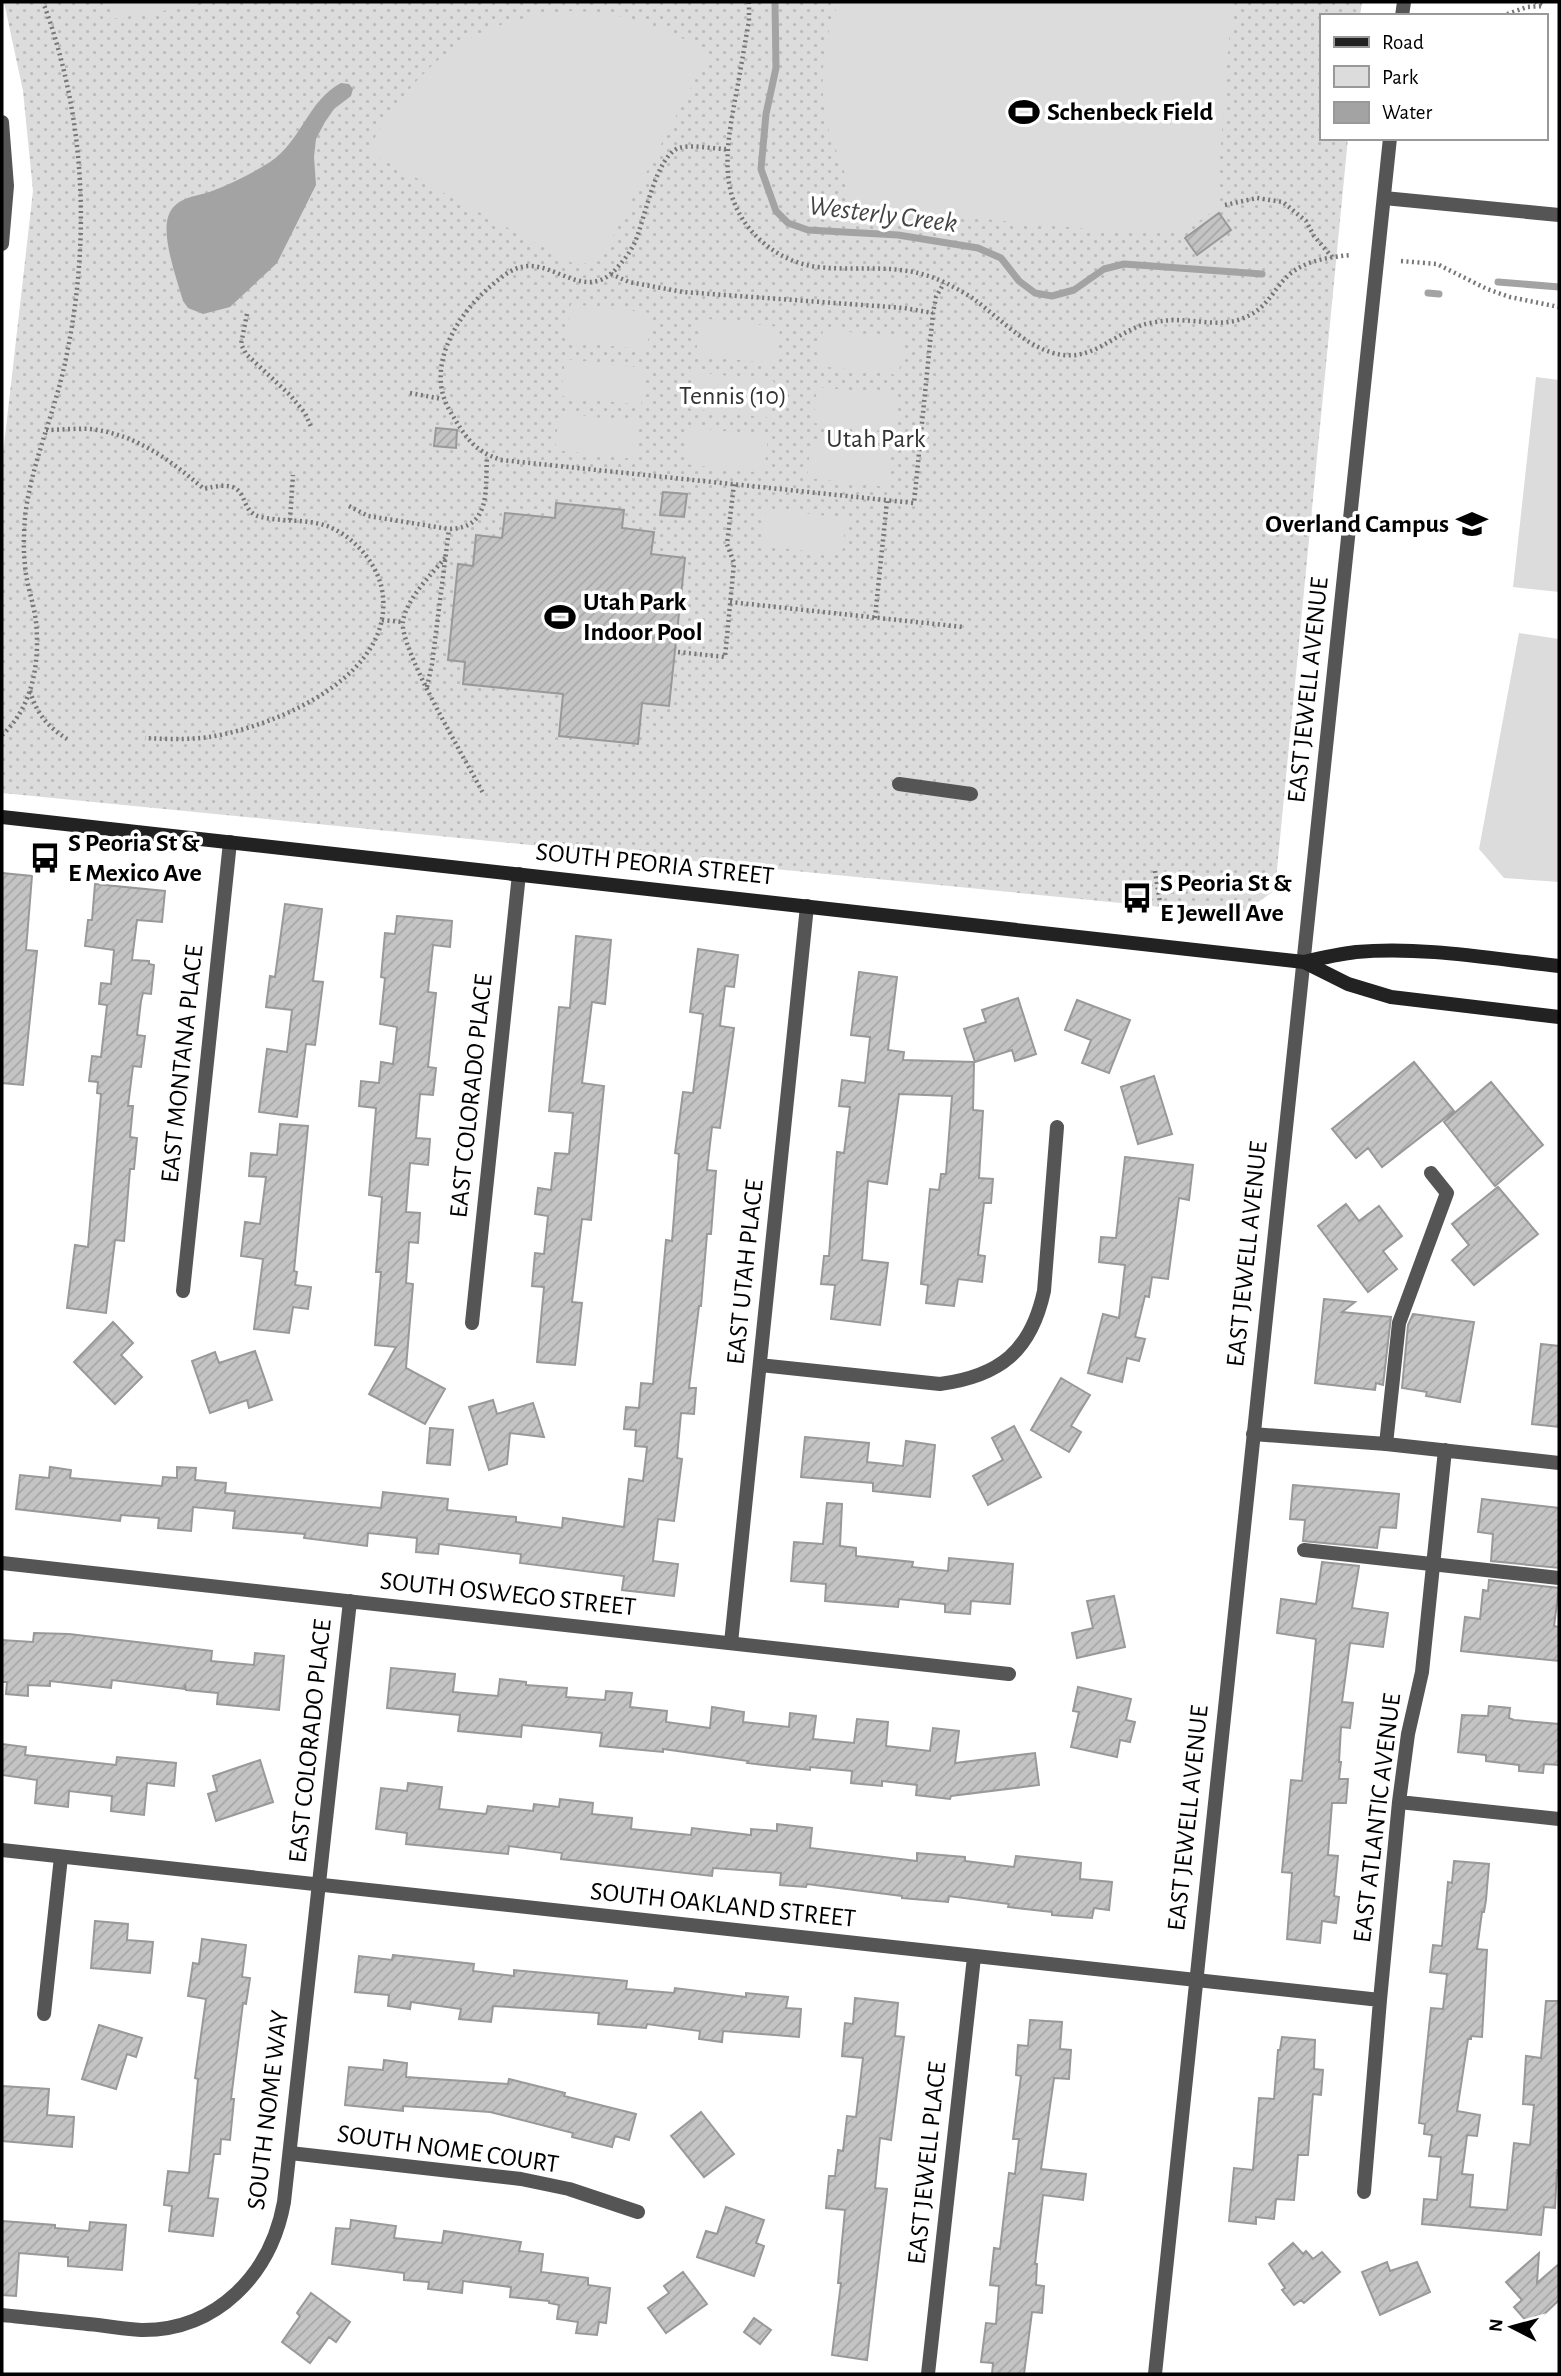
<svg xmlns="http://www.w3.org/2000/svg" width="1561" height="2376" font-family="'Alegreya Sans',sans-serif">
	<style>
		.green { fill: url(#green-dots) }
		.pitch { fill: #dcdcdc }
		.water { fill: #a3a3a3 }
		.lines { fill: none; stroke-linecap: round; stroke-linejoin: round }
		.stream { stroke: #a3a3a3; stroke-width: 7 }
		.building { fill: url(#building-hatch); stroke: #999; stroke-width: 2 }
		.path { stroke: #777; stroke-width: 4.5; stroke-dasharray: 2 3.5; stroke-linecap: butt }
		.service { stroke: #555; stroke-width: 14 }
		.minor { stroke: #555; stroke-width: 14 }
		.tertiary { stroke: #555; stroke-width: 14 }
		.secondary { stroke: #222; stroke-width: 14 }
		.labels { text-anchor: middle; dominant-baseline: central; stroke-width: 7; stroke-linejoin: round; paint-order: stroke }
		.poi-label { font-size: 26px; font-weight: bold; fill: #000; stroke: #fff; text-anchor: start }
		.park-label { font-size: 26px; fill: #333; stroke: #fff }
		.street-label { font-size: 26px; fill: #000; stroke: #fff }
		.water-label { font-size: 28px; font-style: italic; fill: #444; stroke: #fff }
	</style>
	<defs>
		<pattern id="green-dots" width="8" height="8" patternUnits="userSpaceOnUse" patternTransform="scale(1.75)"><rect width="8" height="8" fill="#dcdcdc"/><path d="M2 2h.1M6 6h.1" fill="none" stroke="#bbb" stroke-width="1.8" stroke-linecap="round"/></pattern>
		<pattern id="building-hatch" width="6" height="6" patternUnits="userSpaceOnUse" patternTransform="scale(1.75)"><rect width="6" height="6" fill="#c4c4c4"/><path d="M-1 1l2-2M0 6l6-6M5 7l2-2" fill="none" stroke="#a7a7a7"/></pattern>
	</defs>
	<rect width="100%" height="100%" fill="#fff"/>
	<!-- green -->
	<path class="green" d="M4,2h1358l-2,14h-39v122h27l-73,752 -28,20 -14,4 -1231,-121v-330l31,-272 -10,-100z"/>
	<!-- pitch -->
	<path class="pitch" d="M109,2h95l-22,6 -71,11z
		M839,2h393l-16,206 -29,23 -24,-2 -44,3 -270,-26c2,-33 -15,-53 -22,-83 -9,-38 -4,-85 12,-121z
		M570,11c53,1 94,15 139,42l-109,208 -24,4 -209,-114c52,-88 99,-130 203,-140z
		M571,304l80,9 -4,37 -80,-9z
		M700,318l80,9 -4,37 -80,-9z
		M823,329l80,9 -4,37 -80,-9z
		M565,359l81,9 -5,37 -80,-9z
		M694,372l80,9 -4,37 -80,-9z
		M1536,377l23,3v212l-46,-5z
		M817,387l80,8 -4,37 -80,-9z
		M559,413l80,9 -4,37 -80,-9z
		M688,427l80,9 -4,37 -80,-9z
		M811,441l80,9 -4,37 -80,-9z
		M766,509l80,9 -4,37 -81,-9z
		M1519,633l40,6v243l-55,-4 -25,-29z"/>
	<!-- water -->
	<path class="water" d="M341,83l8,1 4,5 -2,7 -17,13 -9,13 -9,17 -2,18 2,28 -39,78 -47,44 -27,7 -15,-6 -5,-7c-6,-22 -24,-69 -13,-89 9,-16 27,-15 42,-21 19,-7 41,-18 58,-29 31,-20 38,-62 71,-79z"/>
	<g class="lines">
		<!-- stream -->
		<path class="stream" d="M775,2l1,66 -10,46 -5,55 15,42 12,12 20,7 90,5 80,13 23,10 18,23 16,12 17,3 22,-6 30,-21 20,-5 138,10
			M1498,282l61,5
			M1428,293l11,1"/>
	</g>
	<!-- building -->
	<path class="building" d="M1219,213l12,17 -34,25 -12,-17z
		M436,428l21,2 -1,18 -22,-2z
		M663,492l24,2 -3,23 -24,-2z
		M556,503l68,7 -2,18 32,4 -3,22 34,4 -16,148 -27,-3 -4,41 -79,-8 4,-42 -100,-10 2,-22 -17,-2 10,-96 15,2 3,-31 26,3 3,-25 50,5z
		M2,873l30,3 -6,74 11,1 -14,134 -21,-2z
		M95,884l70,7 -3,31 -25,-2 -5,40 17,1v3l5,1 -3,29 -8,-1 -2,8 -4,34 8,1 -4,31 -8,-1 -5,40h5l-3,31 7,1 -3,31h-4l-6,72 -9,-1 -9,73 -39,-5 8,-63 13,2 13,-153 -4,-1 1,-11 -9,-1 3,-25 9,1 6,-52 -8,-1 2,-21 10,1 3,-34 -29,-4 3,-26h4z
		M285,904l37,5 -9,72 10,1 -8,63 -9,-1 -9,73 -38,-5 8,-63 20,3 5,-42 -26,-3 4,-31 5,1z
		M397,916l55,5 -2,26 -17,-2 -5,47 8,1 -8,74 8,1 -3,27 -13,-1 -4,44 14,1 -2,26 -18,-2 -4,49 14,1 -2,30 -9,-1 -3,41 7,1 -7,84 39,21 -20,35 -56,-30 27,-47 -21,-2 6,-73h-5l6,-75 -13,-2 7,-87 -17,-2 2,-25 18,2 2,-21 12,2 4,-37 -17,-3 5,-46 -4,-1 4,-44 10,1z
		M576,936l35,4 -6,64 -13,-2 -10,81 22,3 -13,134 -9,-1 -10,83 10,1 -7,62 -38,-3 7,-75 -12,-1 3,-33 9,1 4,-38 -13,-2 3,-26 13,2 4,-37 14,1 4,-41 -24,-2 10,-104 11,1z
		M698,949l40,6 -4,32 -9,-1 -5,40 14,2 -14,100 -8,-1 -5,43 9,1 -5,63h-4l-6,72h-2l-10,82h7l-2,26 -13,-1 -4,45 5,1 -8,62 -16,-2 -5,42 25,3 -4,32 -52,-6 2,-14 -104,-13 1,-9 -82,-10 -1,10 -22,-2 1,-14 -49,-5 -1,13 -63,-8 1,-4 -72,-6 2,-17 -42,-4 -2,24 -33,-3 1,-10 -38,-3 -1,6 -104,-12 4,-34 29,3 1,-11 21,3 -1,8 92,8 1,-9 14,1v-11l19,1 -1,12 31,3 -1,10 156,15 2,-16 65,7 -1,11 69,7v5l46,6 1,-10 61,9 5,-48 14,2 4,-34 -12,-1 1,-16 -12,-1 2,-22 13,1 2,-25 12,1 13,-144 6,1 7,-87 -4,-1 8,-61 10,1 10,-79 -13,-2z
		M859,972l38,5 -9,73 16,2 -1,8 71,2 -1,48 10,1 -4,67 14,1 -2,24h-7l-6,52 7,1 -3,26 -24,-3 -4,27 -28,-3 2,-18 -7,-1 9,-95 9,1 2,-16h5l6,-78 -53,-2 -12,90 -19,-3 -6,79 26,3 -8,62 -49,-6 4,-34 -14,-1 3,-28h5l8,-104 7,1 6,-46 -11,-1 3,-26 23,3 5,-46 -19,-2z
		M1018,998l18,56 -21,7 -3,-11 -37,12 -11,-33 22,-7 -4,-12z
		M1077,1000l53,20 -21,53 -27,-10 9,-23 -26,-10z
		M1414,1062l40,49 -72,56 -14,-19 -12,10 -24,-29z
		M1154,1076l18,58 -34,10 -17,-57z
		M1491,1082l52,63 -48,41 -51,-64z
		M280,1124l28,2 -14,145 3,1 -2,13 16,2 -3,22 -15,-2 -4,26 -35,-4 9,-70 -22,-3 4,-34 15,2 6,-47 -17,-1 2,-23 26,2z
		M1125,1157l68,8 -4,35 -10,-2 -11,81 -16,-2 -3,20 -4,-1 -10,41 10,2 -6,22 -12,-3 -5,24 -34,-9 15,-59 16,4 6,-53 -26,-3 2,-25 15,1z
		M1498,1187l40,47 -64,51 -22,-25 17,-15 -17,-21z
		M1346,1204l13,17 20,-15 23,30 -19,15 14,18 -29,23 -50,-66z
		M1324,1299l31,3 -13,10 49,5 -8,68 -7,-2 -1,7 -60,-7z
		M1413,1314l61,8 -14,80 -34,-6 1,-4 -25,-4 6,-63z
		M113,1322l20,21 -12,12 21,22 -27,27 -41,-42z
		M1541,1344l18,2v81l-27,-3z
		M255,1351l17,49 -23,8 -2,-8 -37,13 -18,-52 23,-9 4,11z
		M1061,1378l29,17 -19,31 10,6 -12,20 -38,-22z
		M493,1400l4,14 36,-11 11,34 -34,-4 -3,31 -18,6 -20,-63z
		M1014,1426l27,51 -53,28 -15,-29 30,-16 -11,-22z
		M430,1428l23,2 -3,35 -23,-2z
		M805,1437l64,6 -2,19 36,4 3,-25 29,4 -5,52 -57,-6v-8l-72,-6z
		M1293,1485l106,9 -3,34 -16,-1 -3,21 -74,-7 2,-21 -15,-1z
		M1482,1499l77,9v60l-68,-7 2,-27 -15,-2z
		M827,1503l15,1 -2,42 16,2v8l57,6 -1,5 36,4 1,-13 64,6 -3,40 -39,-3 -1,13 -25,-2v-8l-46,-5 -1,8 -73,-6 1,-17 -35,-3 3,-39 29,2z
		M1322,1562l37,4 -7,42 36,5 -5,34 -33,-4 -8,59 11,1 -3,25 -9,-1 -2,35h2l-2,17h9l-2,24h-14l-4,52 10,1 -4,40 5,1 -3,26 -14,-2 -2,22 -33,-4 5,-66 -10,-1 9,-92 11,1 14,-142 -39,-6 4,-34 35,5z
		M1489,1580l70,8 -5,38 5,1v34l-98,-10 4,-34 15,2 3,-29 5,1z
		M1114,1596l11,51 -48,11 -5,-25 21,-5 -6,-27z
		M34,1633l35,1 143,17 -1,10 43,4 1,-12 29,3 -5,54 -62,-6 1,-11 -32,-3 -1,-6 -1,5 -72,-9 -1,8 -61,-7v5l-22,-1v11l-22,-2 1,-12h-5v-42l31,2z
		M391,1668l64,6 -2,18 45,4 2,-17 26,3v3l41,3 -1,9 39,3 1,-9 26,2 -2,14 37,4 -1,11 44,6 2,-21 32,5 -1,10 46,5 1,-14 26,3 -3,23 41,4 3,-24 31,3 -2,24 44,5 3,-23 26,3 -4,32 80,-10 4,32 -88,11 -1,3 -34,-4 1,-10 -35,-4v5l-31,-3 1,-12 -42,-4v3l-63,-7 1,-2 -85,-12v3l-63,-6 2,-13 -80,-8 -1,12 -63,-6 2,-16 -73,-7z
		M1078,1687l53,12 -5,21 9,2 -5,20 -10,-2 -3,17 -46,-10 8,-35 -6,-1z
		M1489,1706l21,2 -1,10 5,2 45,4v41l-15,-1 -1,9 -24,-2v-6l-33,-4v-6l-28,-3 4,-37 26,1z
		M2,1744l24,3 -1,8 91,10 1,-8 59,6 -2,23 -27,-3 -3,32 -33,-4 1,-15 -43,-5 -1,16 -33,-4 2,-23 -35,-5z
		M260,1760l13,42 -57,19 -8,-27 9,-3 -4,-15z
		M408,1783l34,4 -3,22 47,5 2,-8 45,5 1,-7 25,3 1,-8 33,4 -1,11 40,4 -1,11 60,6 1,-7 59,7v-6l26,2v-7l35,4 -2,20 107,13v-8l48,4v4l49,6 2,-11 65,7 -1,16 32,3 -3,28 -15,-2 -2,10 -40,-3v-3l-44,-5 1,-3 -60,-8 -1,6 -46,-4v-2l-95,-12 -1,3 -26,-2 1,-12 -68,-5 -1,8 -151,-17 1,-6 -53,-7 -1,8 -102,-10 1,-11 -31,-4 5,-41 26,3z
		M1454,1861l35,3 -3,36 -2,12h-2l-5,37 10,1 -5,87 -11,-1v3h-3l-11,72 23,4 -3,21 -10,-1 -5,39 11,1 -3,32 37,3 7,-67 16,2 4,-40 -11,-1 3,-48 15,2 5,-57h13v169h-2l-2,38 -11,-1 -3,28 -119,-11 2,-25 13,1 4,-43 -12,-1 3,-21 -8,-1 1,-10 -6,-1 12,-115 12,1 4,-35 -17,-2 3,-27 9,1 6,-64 4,1z
		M95,1921l33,3 -1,16 26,2 -3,31 -59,-5z
		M202,1939l44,6 -4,32 8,1 -4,26 -3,-1 -12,96h3l-4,41 -9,-1 -1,15h-6l-6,44 10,1 -5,37 -44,-5 3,-25 -8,-1 4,-34 21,2 9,-94 -3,-1 11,-79 -18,-3 5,-33 6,1z
		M393,1955l81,9 -1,7 41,5v-6l113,11 -1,8 48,4 1,-5 71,9v-4l42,4 -2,11 15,1 -2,28 -76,-6 -1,11 -23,-3 1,-8 -53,-7 -1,4 -48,-4 1,-11 -106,-7 -2,16 -32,-3 2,-10 -50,-7 -1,7 -22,-3 1,-11 -34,-3 4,-36 33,4z
		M855,1998l43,5 -3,33 9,1 -13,103 -11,-2 -5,50 12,1 -20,171 -35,-5 9,-72h-3l7,-73 -19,-2 3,-32h6l3,-26 5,1 4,-35 9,1 7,-59 -21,-2 3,-33 8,1z
		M1030,2020l32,2 -2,27 11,1 -2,29 -15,-1 -13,91 45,5 -3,26 -40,-5 -8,69h2l-1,21 8,1 -2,27 -10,-1 -8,62h-32l1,-11 -12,-1 5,-39 10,1 3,-38 -9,-1 4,-37 6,1 9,-76 6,1 4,-35h-6l8,-63 -5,-1 2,-30 10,1z
		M99,2025l43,13 -6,19 -9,-3 -11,35 -34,-10z
		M1282,2037l33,3 -1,29 9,1 -2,25 -8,-1 -5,61h-10l-4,45 -18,-1 -2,20 -18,-2v7l-27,-3 5,-53 19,2 6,-72 15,1 4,-49h2z
		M384,2060l23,3 -1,14 102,7 1,-5 56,14 -1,3 72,18 -7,26 -14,-4 -3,11 -40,-10 1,-4 -83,-21 -87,-6v5l-58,-6 4,-38 34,3z
		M2,2086l47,3 -2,26 27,2 -2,30 -70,-6z
		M701,2112l33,42 -30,23 -33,-41z
		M726,2207l38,13 -8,23 8,3 -10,30 -57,-19 9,-26 11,3z
		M351,2220l45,6 -2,12 48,5 2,-12 77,11 -2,9 24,3 -2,18 47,6v7l22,3 -4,35 -7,-1 -2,13 -21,-2 2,-11 -21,-3 2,-14 -10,-2v-2l-39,-4 1,-10 -48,-6 -1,12 -34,-4 1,-7 -25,-2v-7l-72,-9 4,-36 14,1z
		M2,2221l53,4v3l34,3 1,-9 36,3 -4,45 -54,-4v-9l-49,-4 -3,43 -14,-1z
		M1293,2243l10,11 3,-3 7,8 9,-7 18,20 -36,31 -3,-3 -7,5 -12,-15 3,-2 -16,-24z
		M1539,2253l-2,30 22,-19v36l-20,19 -3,-3 -8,7 -14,-16 8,-7 -16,-18z
		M1387,2262l3,9 27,-9 13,30 -50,23 -18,-43z
		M683,2272l24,32 -41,29 -18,-25 21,-15 -5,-7z
		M311,2293l39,29 -14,20 -7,-5 -19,26 -28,-21 18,-26 -3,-3z
		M754,2318l17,12 -11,14 -16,-12z"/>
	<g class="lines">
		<!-- path -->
		<path class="path" d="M749,2v19c-5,27 -9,53 -14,79 -10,55 -18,105 31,145 15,12 33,20 52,22 48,5 84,-6 130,17 9,5 19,10 27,16 30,22 68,66 110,53 20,-6 37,-21 57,-28 6,-2 14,-3 21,-4 25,-4 54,7 78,-2 28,-10 31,-30 50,-46 17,-13 39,-16 60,-18
			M1502,16l25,-9 16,-1 -7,-4
			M726,149c-14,0 -34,-5 -47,-1 -23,7 -35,74 -44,94 -5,11 -14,22 -22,30 -28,26 -56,-7 -85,-6 -15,1 -27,11 -37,20 -34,28 -67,82 -41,125 15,25 22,39 51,49l413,43 19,-190 3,-16 8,-14
			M1225,205l32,-7 26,4 23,19 8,15 18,21
			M1401,261l36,3 50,25 23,8 49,10
			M611,274l18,8 54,10 221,16 29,5
			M247,314l-6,30 5,10 44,41 15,18 7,16
			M410,393l32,6
			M46,430c15,0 30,-2 44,-1 46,5 80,31 114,60 52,-14 30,22 57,28 21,5 43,2 63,8 26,8 50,34 57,60 21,88 -103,141 -172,152 -22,3 -43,2 -64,1
			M349,506l19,10 81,13c43,-1 36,-40 38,-73
			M290,520l3,-45
			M445,558c-14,17 -38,40 -42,63 -5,26 65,143 80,172
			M730,602l233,25
			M875,618l12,-117
			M382,620l21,2
			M678,652l47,5 9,-94 -7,-19 7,-60
			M427,687l5,-23 17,-135
			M30,691c7,23 17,35 37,48
			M2,735c31,-28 38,-73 34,-113 -2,-19 -10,-38 -11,-57 -2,-16 -1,-32 0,-48 6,-53 29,-102 40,-154 26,-121 21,-245 -22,-361
			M1155,871l6,38"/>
		<!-- service -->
		<path class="service" d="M1384,198l175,17
			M899,784l72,10
			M1386,1444l13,-121 48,-130 -16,-20
			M1304,1550l255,28"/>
		<!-- minor -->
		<path class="minor" d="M2,122l5,64 -5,58
			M183,1291l47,-449
			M472,1323l47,-449
			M760,1365l180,19c60,-8 91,-33 104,-93l13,-164
			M1253,1434l133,10 173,19
			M2,1563l1007,111
			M731,1643l76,-737
			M1399,1802l160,17
			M2,1850l1378,150
			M44,2014l17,-157
			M290,2153l231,26 48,10 69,23
			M1364,2192l16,-192 19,-198 9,-68 14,-62 23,-222
			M2,2315c32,3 64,7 96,10 14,2 29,4 43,5 76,1 130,-56 143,-128l66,-601
			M928,2374l46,-417"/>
		<!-- tertiary -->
		<path class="tertiary" d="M1402,16l2,-14
			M1155,2374l235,-2236"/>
		<!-- secondary -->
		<path class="secondary" d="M2,817l1302,145c17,-4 35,-8 52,-10 67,-6 137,7 203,14
			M1304,962l44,22 43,13 168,20"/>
	</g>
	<!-- icons -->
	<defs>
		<g id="stadium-bare" transform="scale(2.415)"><path d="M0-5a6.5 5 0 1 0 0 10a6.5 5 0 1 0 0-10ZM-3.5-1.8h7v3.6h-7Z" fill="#000" stroke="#fff" stroke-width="2.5" paint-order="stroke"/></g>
		<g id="school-bare" transform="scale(2.415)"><path d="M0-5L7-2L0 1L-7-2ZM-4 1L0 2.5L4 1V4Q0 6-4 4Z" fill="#000" stroke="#fff" stroke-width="2.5" paint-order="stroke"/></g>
		<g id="bus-bare" transform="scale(2.415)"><path d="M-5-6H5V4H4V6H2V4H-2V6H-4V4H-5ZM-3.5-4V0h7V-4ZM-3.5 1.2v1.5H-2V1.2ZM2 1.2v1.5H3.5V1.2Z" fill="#000" stroke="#fff" stroke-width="2.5" paint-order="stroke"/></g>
	</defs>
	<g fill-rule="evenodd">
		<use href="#stadium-bare" x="1024" y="112"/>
		<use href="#school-bare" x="1472" y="524"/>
		<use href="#stadium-bare" x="560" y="617"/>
		<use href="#bus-bare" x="45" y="858"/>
		<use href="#bus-bare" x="1137" y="898"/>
	</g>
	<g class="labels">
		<!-- poi labels -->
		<g class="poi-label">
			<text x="1047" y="112">Schenbeck Field</text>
			<text x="1449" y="524" text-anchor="end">Overland Campus</text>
			<text x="583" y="602">Utah Park<tspan x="583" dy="30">Indoor Pool</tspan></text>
			<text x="68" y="843">S Peoria St &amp;<tspan x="68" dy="30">E Mexico Ave</tspan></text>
			<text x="1160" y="883">S Peoria St &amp;<tspan x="1160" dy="30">E Jewell Ave</tspan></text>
		</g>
		<!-- park labels -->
		<g class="park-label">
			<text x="733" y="396">Tennis (10)</text>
			<text x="876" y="439">Utah Park</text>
		</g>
		<!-- street labels -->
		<g class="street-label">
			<text transform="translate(1308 690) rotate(-84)">EAST JEWELL AVENUE</text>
			<text transform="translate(655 864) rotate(6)">SOUTH PEORIA STREET</text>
			<text transform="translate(182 1064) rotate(-84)">EAST MONTANA PLACE</text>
			<text transform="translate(471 1096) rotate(-84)">EAST COLORADO PLACE</text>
			<text transform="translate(1247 1254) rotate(-84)">EAST JEWELL AVENUE</text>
			<text transform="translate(745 1272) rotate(-84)">EAST UTAH PLACE</text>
			<text transform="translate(508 1594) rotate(6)">SOUTH OSWEGO STREET</text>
			<text transform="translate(310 1741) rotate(-84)">EAST COLORADO PLACE</text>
			<text transform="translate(1188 1818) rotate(-84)">EAST JEWELL AVENUE</text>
			<text transform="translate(1377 1818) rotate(-83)">EAST ATLANTIC AVENUE</text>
			<text transform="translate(723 1905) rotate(6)">SOUTH OAKLAND STREET</text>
			<text transform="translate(268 2110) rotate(-83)">SOUTH NOME WAY</text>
			<text transform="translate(448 2149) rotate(8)">SOUTH NOME COURT</text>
			<text transform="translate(927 2163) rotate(-84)">EAST JEWELL PLACE</text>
		</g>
		<!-- water labels -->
		<g class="water-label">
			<text transform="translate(883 215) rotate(7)">Westerly Creek</text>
		</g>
	</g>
	<!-- border -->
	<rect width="1561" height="2376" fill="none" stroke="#000000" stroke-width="7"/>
	<!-- legend -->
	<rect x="1320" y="14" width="228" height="126" fill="#ffffff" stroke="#999999" stroke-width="2"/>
	<rect x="1334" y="37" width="35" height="10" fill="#222222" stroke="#999999" stroke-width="2"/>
	<text x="1382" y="49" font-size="21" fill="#000000">Road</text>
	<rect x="1334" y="66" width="35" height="21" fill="#dcdcdc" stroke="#999999" stroke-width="2"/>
	<text x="1382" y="84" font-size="21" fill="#000000">Park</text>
	<rect x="1334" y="102" width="35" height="21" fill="#a3a3a3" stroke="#999999" stroke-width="2"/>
	<text x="1382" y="119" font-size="21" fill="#000000">Water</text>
	<!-- north arrow -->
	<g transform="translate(1512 2327) rotate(276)" stroke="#ffffff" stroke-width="5" paint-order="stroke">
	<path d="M0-5L12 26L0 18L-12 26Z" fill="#000000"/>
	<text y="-10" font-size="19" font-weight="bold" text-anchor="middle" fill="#000000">N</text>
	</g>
</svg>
